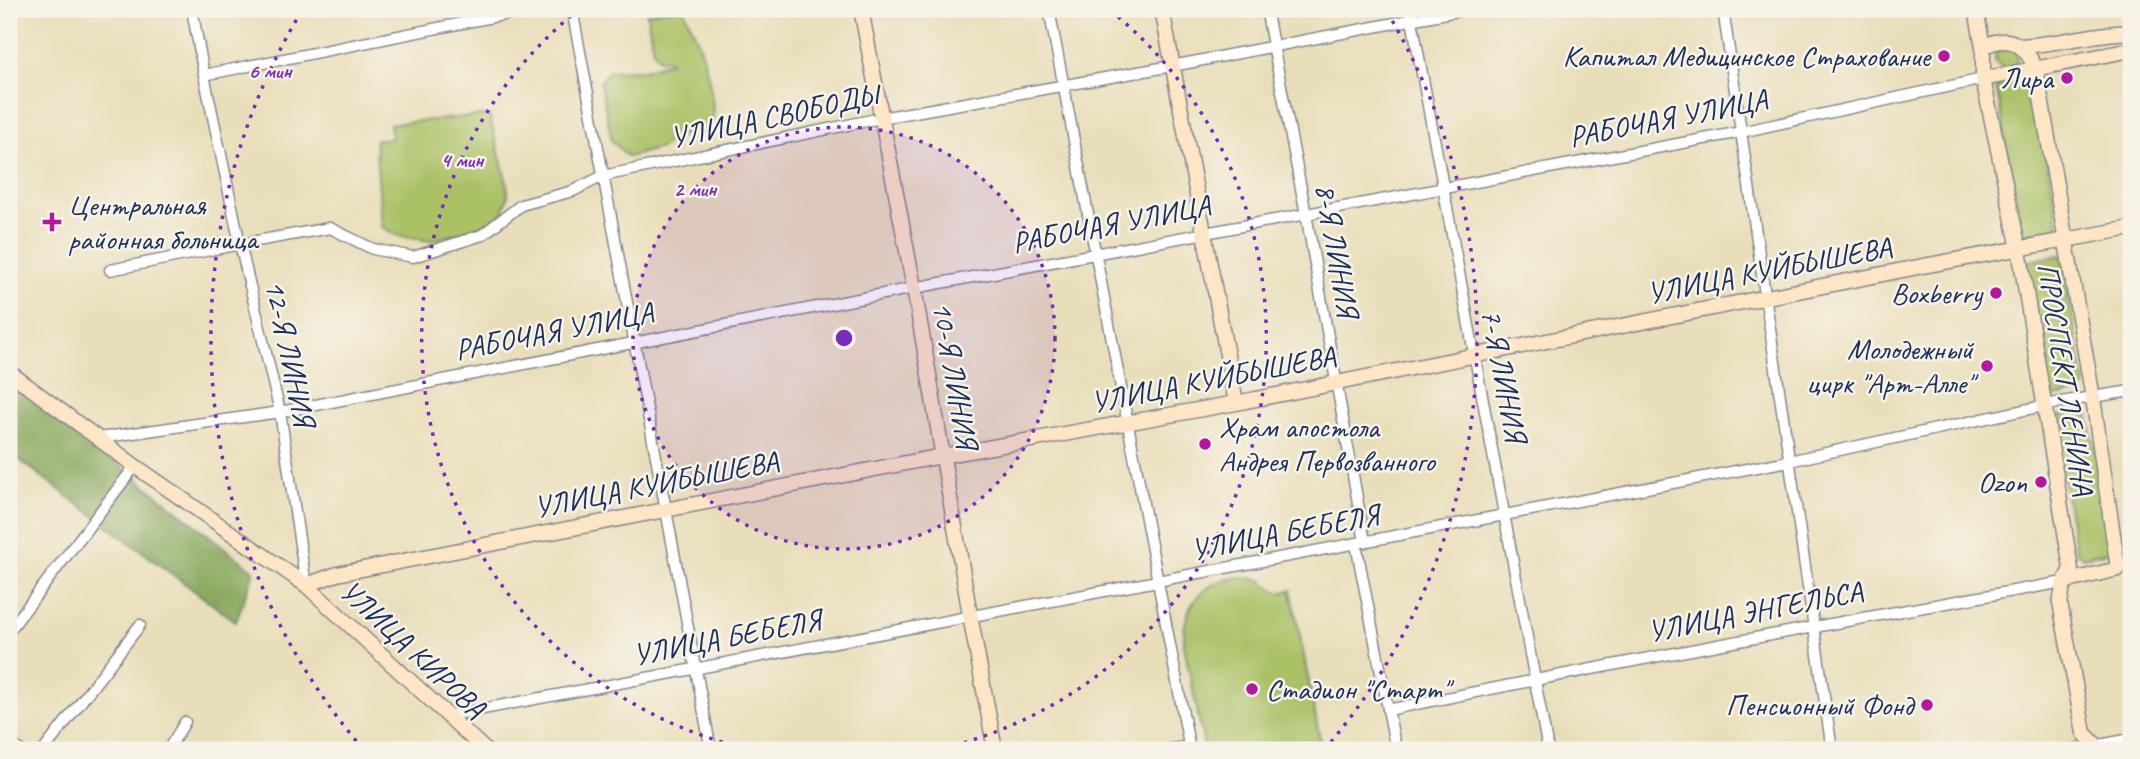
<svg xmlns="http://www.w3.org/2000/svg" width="2140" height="759" font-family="Caveat,sans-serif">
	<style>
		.green { fill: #aac166; stroke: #627862; stroke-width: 2 }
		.forest { fill: #87a75b; stroke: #516b5c; stroke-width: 2 }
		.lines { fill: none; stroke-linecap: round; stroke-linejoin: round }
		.street-casing { stroke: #82868c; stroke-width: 13 }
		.secondary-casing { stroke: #82868c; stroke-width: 17 }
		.street { stroke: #fff; stroke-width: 10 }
		.secondary { stroke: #fde5c5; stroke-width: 14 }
		.ring { fill: none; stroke: #7b2cbf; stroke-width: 3.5; stroke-dasharray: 3.5 7 }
		.poi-dot { fill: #b5179e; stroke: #f7f3e8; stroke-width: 2.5 }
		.labels { text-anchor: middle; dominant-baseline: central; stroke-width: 5; stroke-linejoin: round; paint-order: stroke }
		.poi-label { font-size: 30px; fill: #1b2f5e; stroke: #f7f3e8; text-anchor: end }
		.street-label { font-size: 30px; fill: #1b2f5e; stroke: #f7f3e8 }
		.centre { fill: #7b2cbf; stroke: #f7f3e8; stroke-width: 3.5 }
		.ring-label { font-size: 21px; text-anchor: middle; font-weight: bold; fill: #7b2cbf; stroke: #f7f3e8; stroke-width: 5; stroke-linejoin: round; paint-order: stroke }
	</style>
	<rect width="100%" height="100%" fill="#f7f3e8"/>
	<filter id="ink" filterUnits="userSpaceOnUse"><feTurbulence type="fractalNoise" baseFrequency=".0143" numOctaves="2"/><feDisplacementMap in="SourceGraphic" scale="14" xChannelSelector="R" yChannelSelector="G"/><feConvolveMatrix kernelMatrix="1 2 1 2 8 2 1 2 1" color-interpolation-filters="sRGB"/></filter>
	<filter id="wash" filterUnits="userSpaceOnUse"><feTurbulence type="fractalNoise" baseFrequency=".00686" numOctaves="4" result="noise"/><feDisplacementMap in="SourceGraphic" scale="28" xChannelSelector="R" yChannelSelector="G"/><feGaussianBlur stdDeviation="1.57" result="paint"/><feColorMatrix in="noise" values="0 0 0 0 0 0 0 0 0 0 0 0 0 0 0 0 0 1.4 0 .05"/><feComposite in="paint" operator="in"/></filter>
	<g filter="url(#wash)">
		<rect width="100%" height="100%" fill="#e9deba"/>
		<!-- green -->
		<path class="green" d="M667,9h17c4,12 11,23 15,35 7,20 17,60 13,81 -1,6 -6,8 -11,11l-13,-5 -28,17 -32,9 -16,-16 -12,-59 9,-11 35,-1 26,-8 -3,-3 -7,1 -7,-10 -6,-36z
			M1995 58a11 11 0 1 1 22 0a11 11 0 1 1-22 0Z
			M2033,80l26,147 -37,7 -26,-148z
			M489,115l18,68 1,13 -5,17 -17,12 -55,16 -35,-6 -14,-8 -7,-87 17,-2 -2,-14z
			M2061,255l24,130 -4,7 -27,5 -7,-5 -23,-130z
			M2082,411l7,6 23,128 -5,7 -24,5 -7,-6 -23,-128 6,-7z
			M1245,577l15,3 20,13 11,-3 31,160h-117l-21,-105c-2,-42 20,-66 61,-68z"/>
		<!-- forest -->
		<path class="forest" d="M9,378l245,193 -18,51 -227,-170z"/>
	</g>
	<g filter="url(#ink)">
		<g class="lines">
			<!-- street casing -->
			<g class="street-casing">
				<path id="street" d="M192,9l12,66 36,169 40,168 26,173
					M572,9l139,741
					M1049,9l141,741
					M1266,9l40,205 59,328
					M1410,9l138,741
					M1723,9l109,741
					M204,75l328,-66
					M110,270l130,-26 90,-16 43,21 40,8 69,-22 39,-30 52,-14 30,-15 278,-58 291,-52 295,-57
					M99,438l181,-26 634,-124 827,-156 242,-53
					M1356,544l40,206
					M9,631l126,-165
					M1388,710c225,-47 450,-88 676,-128
					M446,716l1343,-255 272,-59 70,-11
					M9,742l11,8
					M44,750l96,-125
					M168,750l17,-28
					M1166,750l24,-4
					M2073,750l58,-11"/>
			</g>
			<!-- secondary casing -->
			<g class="secondary-casing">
				<path id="secondary" d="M861,9l53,279 56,327 25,135
					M1162,9l74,394
					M1976,9l7,38v32l36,170 52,320 -7,13 -4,21 24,130 17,17
					M2021,46c37,-2 73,-13 110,-14
					M1983,47c26,-14 42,-3 53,22l57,329 25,171 -54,13
					M1983,79l148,-29
					M9,372l126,94 171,119 179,165
					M306,585l31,-11 605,-118 294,-53 687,-137 208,-38"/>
			</g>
			<!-- street -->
			<use href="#street" class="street"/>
			<!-- secondary -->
			<use href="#secondary" class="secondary"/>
		</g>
	</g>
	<!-- distance rings -->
	<circle cx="844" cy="338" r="211" fill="#7b2cbf" fill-opacity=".12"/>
	<g class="ring">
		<circle cx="844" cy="338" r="211"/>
		<path d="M753 750A422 422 0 0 1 578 10M1110 10A422 422 0 0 1 935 750"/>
		<path d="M363 749A633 633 0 0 1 301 12M1387 12A633 633 0 0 1 1325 749"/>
	</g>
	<!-- markers -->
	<g class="poi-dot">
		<circle cx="1944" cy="56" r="7"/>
		<circle cx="2067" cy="78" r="7"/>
		<path d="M48.5 211.5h7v7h7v7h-7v7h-7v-7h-7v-7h7z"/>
		<circle cx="1996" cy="293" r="7"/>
		<circle cx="1987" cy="366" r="7"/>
		<circle cx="1205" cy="444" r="7"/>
		<circle cx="2041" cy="482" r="7"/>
		<circle cx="1252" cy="689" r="7"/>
		<circle cx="1927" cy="705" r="7"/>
	</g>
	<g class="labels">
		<!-- poi labels -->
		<g class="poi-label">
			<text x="1930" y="56">Капитал Медицинское Страхование</text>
			<text x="2053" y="78">Лира</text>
			<text x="68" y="205" text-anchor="start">Центральная<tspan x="68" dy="34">районная больница</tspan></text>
			<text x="1982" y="293">Boxberry</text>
			<text x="1973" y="349">Молодежный<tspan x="1973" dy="34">цирк "Арт-Алле"</tspan></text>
			<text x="1219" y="427" text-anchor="start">Храм апостола<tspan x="1219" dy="34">Андрея Первозванного</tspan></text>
			<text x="2027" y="482">Ozon</text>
			<text x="1266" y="689" text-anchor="start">Стадион "Старт"</text>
			<text x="1913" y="705">Пенсионный Фонд</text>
		</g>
		<!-- street labels -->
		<g class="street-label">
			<text transform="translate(774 116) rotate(-12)">УЛИЦА СВОБОДЫ</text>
			<text transform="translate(1668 118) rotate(-11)">РАБОЧАЯ УЛИЦА</text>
			<text transform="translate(1111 224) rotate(-11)">РАБОЧАЯ УЛИЦА</text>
			<text transform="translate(1337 250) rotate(80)">8-Я ЛИНИЯ</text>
			<text transform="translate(1769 270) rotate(-11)">УЛИЦА КУЙБЫШЕВА</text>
			<text transform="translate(554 331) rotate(-11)">РАБОЧАЯ УЛИЦА</text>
			<text transform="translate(290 353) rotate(78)">12-Я ЛИНИЯ</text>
			<text transform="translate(955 375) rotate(80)">10-Я ЛИНИЯ</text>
			<text transform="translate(1504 375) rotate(79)">7-Я ЛИНИЯ</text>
			<text transform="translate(1213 379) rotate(-11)">УЛИЦА КУЙБЫШЕВА</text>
			<text transform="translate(2066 379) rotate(81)">ПРОСПЕКТ ЛЕНИНА</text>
			<text transform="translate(656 484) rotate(-11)">УЛИЦА КУЙБЫШЕВА</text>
			<text transform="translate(1285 532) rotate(-11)">УЛИЦА БЕБЕЛЯ</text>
			<text transform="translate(1755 611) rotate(-11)">УЛИЦА ЭНГЕЛЬСА</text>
			<text transform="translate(727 637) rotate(-11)">УЛИЦА БЕБЕЛЯ</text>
			<text transform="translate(413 649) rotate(43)">УЛИЦА КИРОВА</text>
		</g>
	</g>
	<circle cx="844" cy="338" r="10" class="centre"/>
	<g class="ring-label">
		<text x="270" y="78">6 мин</text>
		<text x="462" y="167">4 мин</text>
		<text x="695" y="196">2 мин</text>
	</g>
	<!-- margin -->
	<rect width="2140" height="759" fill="none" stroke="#f7f3e8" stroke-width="35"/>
</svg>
